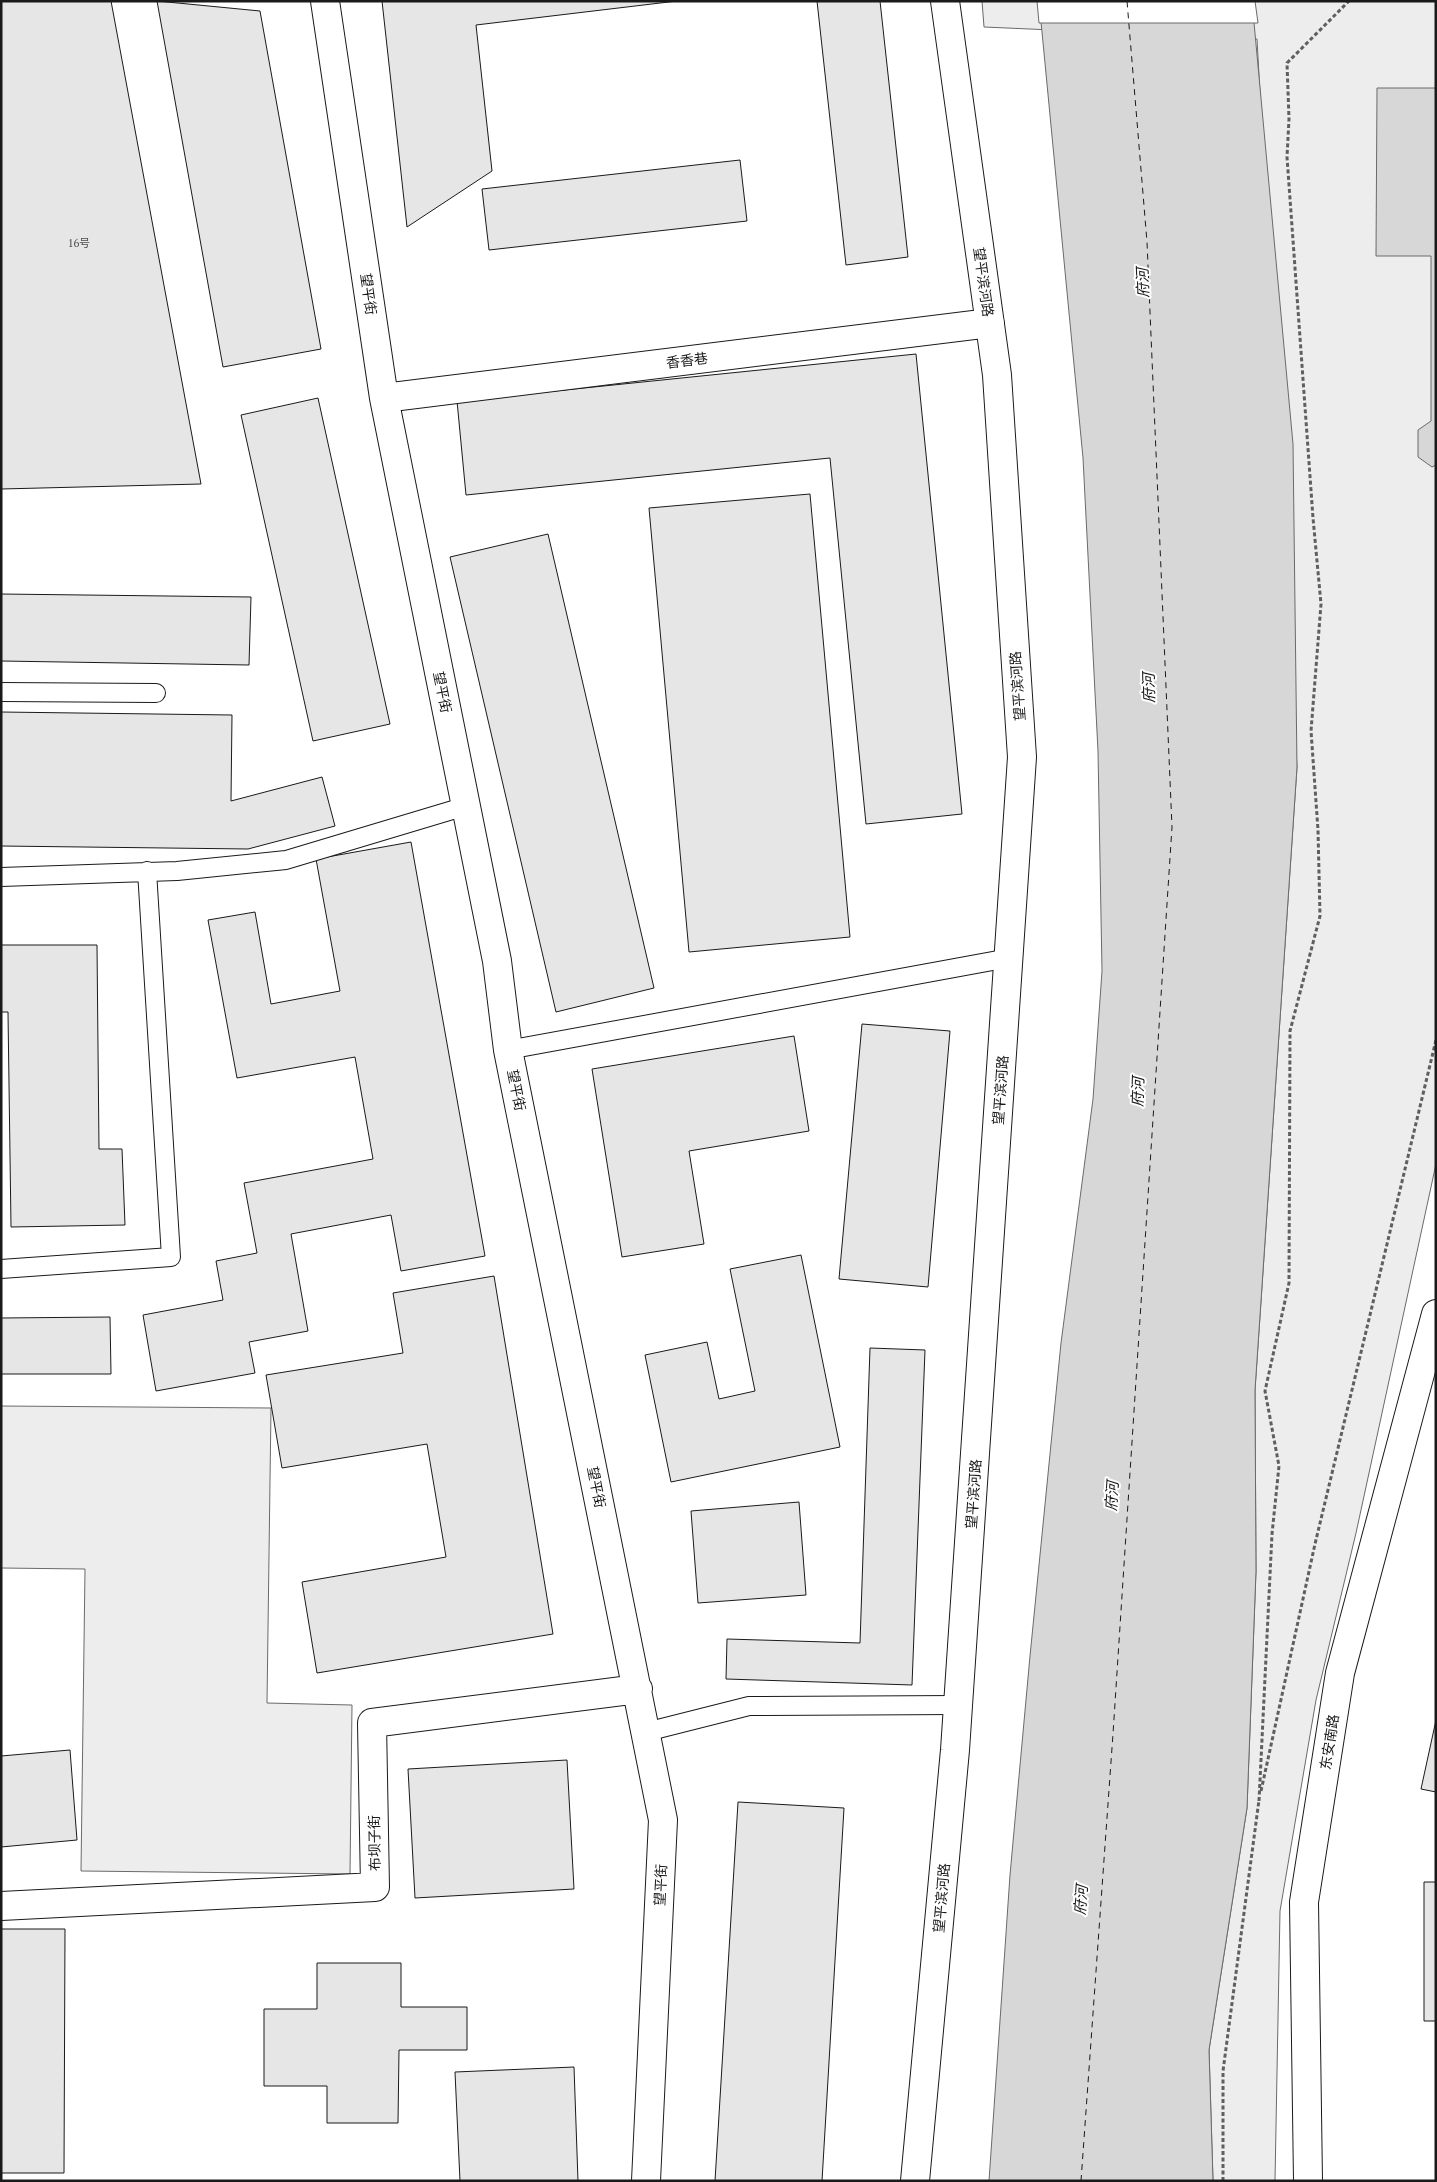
<svg xmlns="http://www.w3.org/2000/svg" width="1437" height="2182" font-family="'PT Serif','Noto Sans SC',serif">
	<style>
		.built { fill: #ededed; stroke: #6a6a6a }
		.water { fill: #d7d7d7; stroke: #6a6a6a }
		.pier { fill: #fff; stroke: #6a6a6a }
		.lines { fill: none; stroke-linecap: round; stroke-linejoin: round }
		.ferry { stroke: #1a1a1a; stroke-width: 1; stroke-dasharray: 6 5; stroke-linecap: butt }
		.building { fill: #e6e6e6; stroke: #1a1a1a }
		.lane-casing { stroke: #1a1a1a; stroke-width: 20 }
		.street-casing { stroke: #1a1a1a; stroke-width: 30 }
		.secondary-casing { stroke: #1a1a1a; stroke-width: 30 }
		.path { stroke: #5f5f5f; stroke-width: 3; stroke-dasharray: 4 2.5; stroke-linecap: butt }
		.lane { stroke: #fff; stroke-width: 18 }
		.street { stroke: #fff; stroke-width: 28 }
		.secondary { stroke: #fff; stroke-width: 28 }
		.labels { text-anchor: middle; dominant-baseline: central; stroke-width: 4; stroke-linejoin: round; paint-order: stroke }
		.number-label { font-size: 11px; fill: #4d4d4d }
		.street-label { font-size: 14px; fill: #1a1a1a; stroke: #fff }
		.water-label { font-size: 15px; font-style: italic; fill: #1a1a1a; stroke: #fff }
	</style>
	<rect width="100%" height="100%" fill="#fff"/>
	<!-- built -->
	<path class="built" d="M982,1h454v1163l-80,369 -40,167 -36,211 -5,270h-62l-4,-131 38,-242 9,-237 -1,-181 42,-623 -40,-728 -273,-12z
		M1,1406l270,2 -4,295 85,2 -2,169 -269,-3 4,-302 -84,-1z"/>
	<!-- water -->
	<path class="water" d="M1039,1h213l41,443 4,323 -42,623 1,181 -9,237 -38,242 4,131h-224l21,-306 20,-219 31,-313 32,-244 9,-128 -4,-220 -15,-293z
		M1377,88h59v377l-4,2 -14,-10v-27l13,-9v-165h-55z"/>
	<!-- pier -->
	<path class="pier" d="M1037,1h218l3,22h-219z"/>
	<g class="lines">
		<!-- ferry -->
		<path class="ferry" d="M1081,2181l32,-447 59,-907 -25,-585 -20,-241"/>
	</g>
	<!-- building -->
	<path class="building" d="M1,1h110l90,483 -200,5z
		M157,1l103,10 61,338 -98,18z
		M382,1h295l-201,24 16,146 -85,56z
		M817,1h63l28,256 -62,8z
		M740,160l7,61 -258,29 -7,-61z
		M916,354l46,460 -96,10 -36,-366 -364,37 -9,-94z
		M318,398l72,326 -77,17 -72,-326z
		M810,494l40,443 -161,15 -40,-444z
		M548,534l106,454 -98,24 -106,-455z
		M1,594l250,3 -2,68 -248,-4z
		M1,712l231,3 -1,86 91,-24 13,49 -87,23 -247,-3z
		M411,842l74,414 -84,15 -10,-56 -100,19 17,97 -59,11 6,31 -99,18 -13,-76 80,-15 -7,-39 41,-8 -13,-70 129,-24 -18,-102 -118,21 -29,-158 47,-8 16,92 69,-13 -24,-132z
		M1,945h96l2,204h23l3,76 -114,2 -3,-215h-7z
		M862,1024l88,7 -22,256 -89,-8z
		M794,1036l15,95 -120,20 15,93 -82,13 -30,-188z
		M801,1255l39,192 -169,35 -26,-127 62,-13 12,57 36,-8 -25,-122z
		M494,1276l59,358 -236,39 -15,-91 144,-25 -19,-113 -145,24 -16,-93 137,-22 -10,-60z
		M110,1317l1,57h-110v-56z
		M870,1348l55,2 -13,335 -186,-6 1,-40 133,4z
		M799,1502l7,93 -108,8 -7,-92z
		M1436,1720v72l-15,-3z
		M70,1750l7,90 -76,7v-91z
		M567,1760l7,129 -159,9 -7,-129z
		M738,1802l106,6 -22,373h-107z
		M1424,1882h12v139h-12z
		M1,1929h64l-1,244h-63z
		M317,1963h84v44h66v43h-68l-1,73h-71v-37h-63v-77h53z
		M574,2067l4,114h-118l-5,-109z"/>
	<g class="lines">
		<!-- lane casing -->
		<g class="lane-casing">
			<path id="lane" d="M1,692l155,1
				M1,877l176,-6 109,-11 180,-54
				M508,1050l501,-92
				M1,1269l170,-12 -24,-386
				M646,1732l103,-26 209,-1"/>
		</g>
		<!-- street casing -->
		<g class="street-casing">
			<path id="street" d="M325,1l59,397 113,563 11,89 155,770 -17,361
				M384,398l606,-75
				M1,1906l374,-19 -3,-164 266,-34
				M915,2181l40,-431 67,-993 -25,-382 -52,-374"/>
		</g>
		<!-- secondary casing -->
		<g class="secondary-casing">
			<path id="secondary" d="M1308,2181l-4,-279 36,-229 96,-359"/>
		</g>
		<!-- path -->
		<path class="path" d="M1261,1791l54,-247 121,-504
			M1259,1801l13,-267 7,-68 -14,-75 24,-108 1,-252 30,-115 -2,-86 -7,-99 10,-127 -8,-86 -26,-361 2,-38 -2,-56 62,-62
			M1223,2181v-110l36,-271"/>
		<!-- lane -->
		<use href="#lane" class="lane"/>
		<!-- street -->
		<use href="#street" class="street"/>
		<!-- secondary -->
		<use href="#secondary" class="secondary"/>
	</g>
	<g class="labels">
		<!-- number labels -->
		<g class="number-label">
			<text x="79" y="243">16号</text>
		</g>
		<!-- street labels -->
		<g class="street-label">
			<text transform="translate(984 282) rotate(82)">望平滨河路</text>
			<text transform="translate(369 294) rotate(82)">望平街</text>
			<text transform="translate(687 360) rotate(-7)">香香巷</text>
			<text transform="translate(1017 686) rotate(-94)">望平滨河路</text>
			<text transform="translate(443 692) rotate(79)">望平街</text>
			<text transform="translate(517 1090) rotate(79)">望平街</text>
			<text transform="translate(1000 1090) rotate(-86)">望平滨河路</text>
			<text transform="translate(597 1487) rotate(79)">望平街</text>
			<text transform="translate(973 1494) rotate(-86)">望平滨河路</text>
			<text transform="translate(1329 1742) rotate(-81)">东安南路</text>
			<text transform="translate(374 1843) rotate(-91)">布坝子街</text>
			<text transform="translate(660 1885) rotate(-87)">望平街</text>
			<text transform="translate(941 1898) rotate(-85)">望平滨河路</text>
		</g>
		<!-- water labels -->
		<g class="water-label">
			<text transform="translate(1142 283) rotate(-92)">府河</text>
			<text transform="translate(1148 688) rotate(-91)">府河</text>
			<text transform="translate(1137 1092) rotate(-88)">府河</text>
			<text transform="translate(1111 1496) rotate(-86)">府河</text>
			<text transform="translate(1080 1900) rotate(-85)">府河</text>
		</g>
	</g>
	<!-- border -->
	<rect width="1437" height="2182" fill="none" stroke="#1a1a1a" stroke-width="5"/>
</svg>
